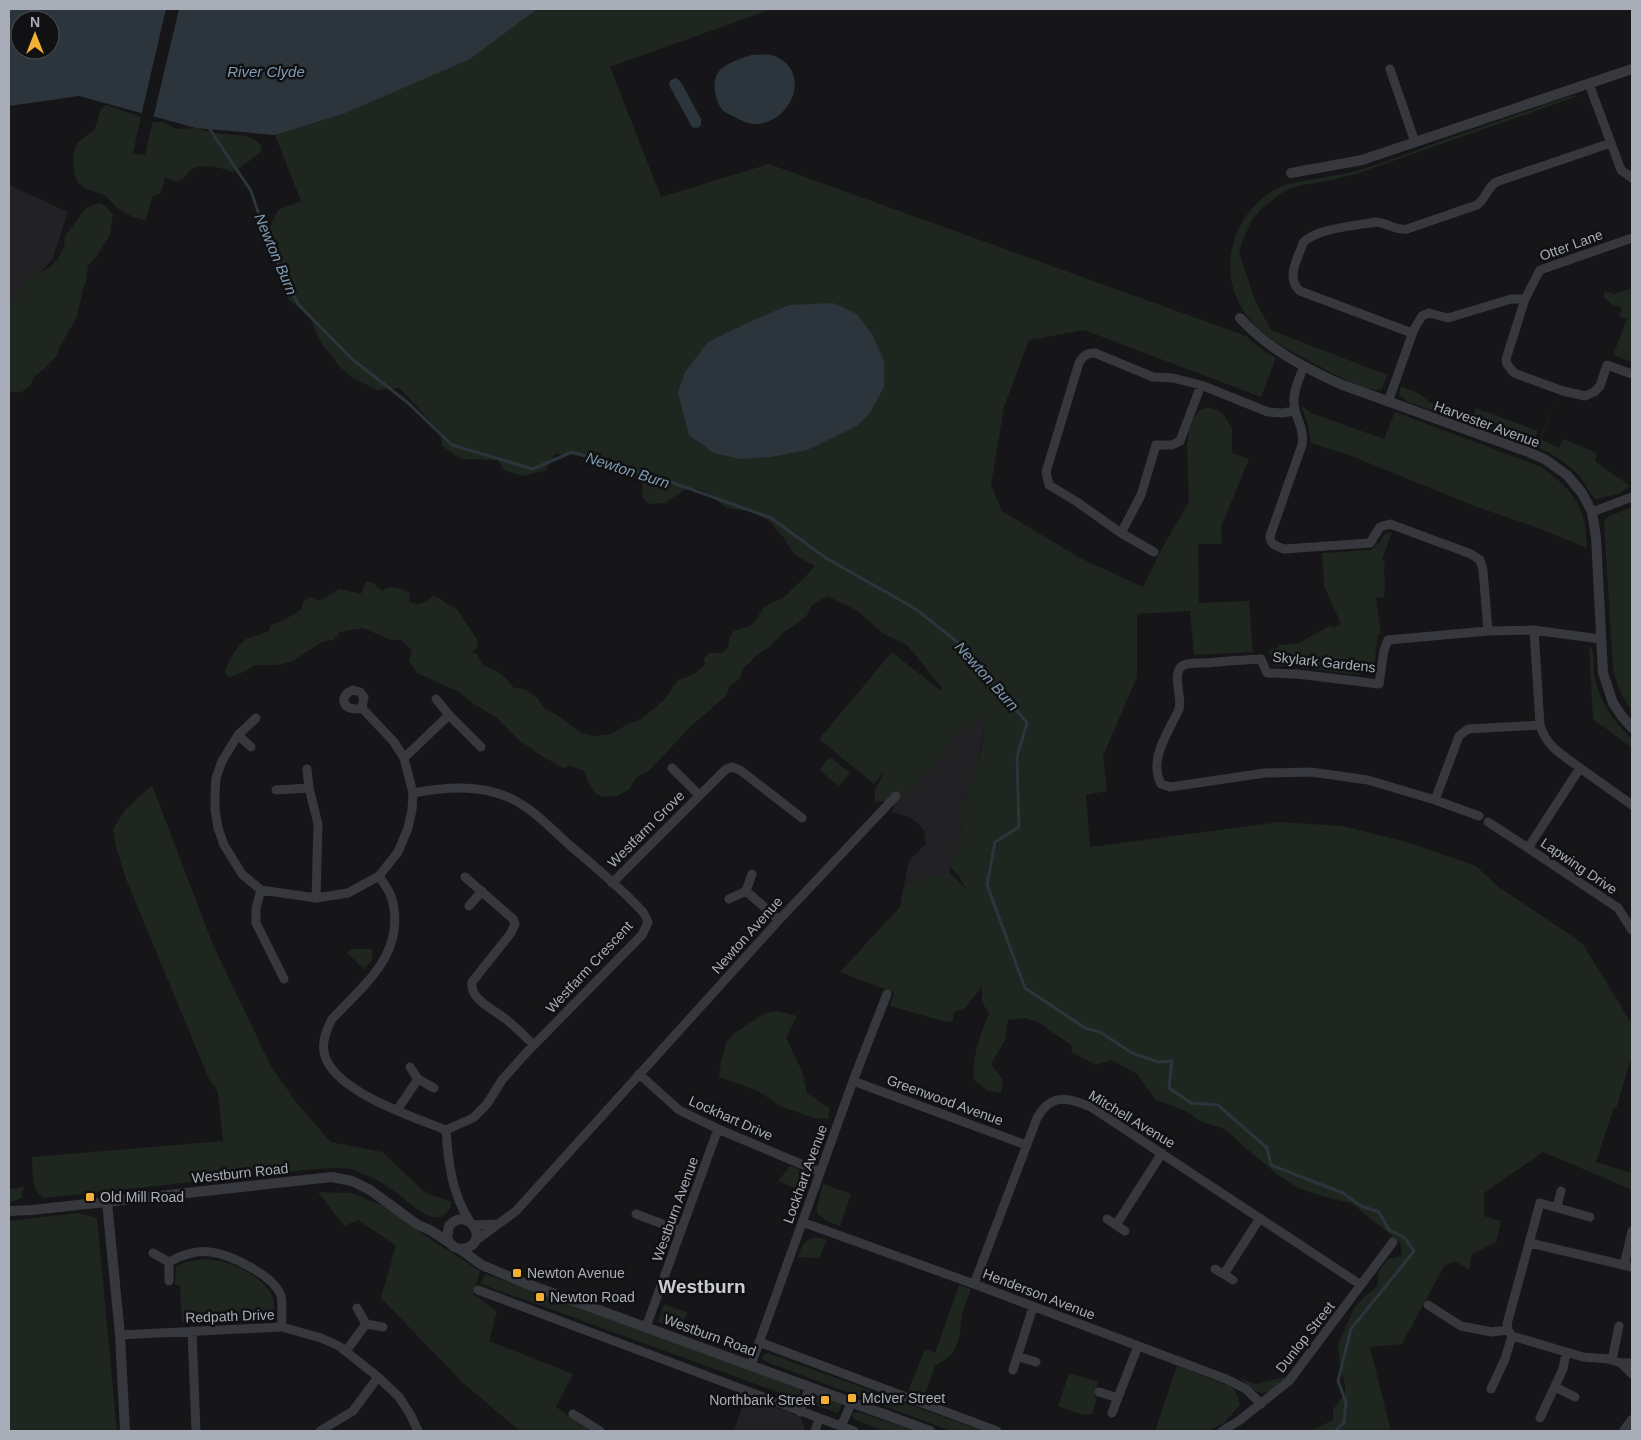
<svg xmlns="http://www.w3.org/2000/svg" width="1641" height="1440" font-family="Arial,sans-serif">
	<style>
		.built { fill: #222225 }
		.green { fill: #1e261f }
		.water { fill: #2c353c; fill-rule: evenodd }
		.pier { fill: #161618 }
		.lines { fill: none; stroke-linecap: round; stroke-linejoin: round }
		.stream { stroke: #2c353c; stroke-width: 3 }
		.minor { stroke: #37383d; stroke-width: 9 }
		.tertiary { stroke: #37383d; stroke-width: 10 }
		.poi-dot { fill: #f2b134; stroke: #111113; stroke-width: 2 }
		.labels { text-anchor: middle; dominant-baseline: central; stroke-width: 5; stroke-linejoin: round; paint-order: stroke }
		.street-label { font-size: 14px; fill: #a8adb8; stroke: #111113 }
		.poi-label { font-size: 14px; fill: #a8adb8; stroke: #111113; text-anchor: start }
		.water-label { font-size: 15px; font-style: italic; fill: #7f9bb3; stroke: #111113 }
		.district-label { font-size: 19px; font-weight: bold; fill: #c9ccd4; stroke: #111113 }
	</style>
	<rect width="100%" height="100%" fill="#161618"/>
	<!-- built -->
	<path class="built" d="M9,185l59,27 -16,48 -43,46z
		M982,718l2,11 -6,32 -13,36 -3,38 -5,19 -8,18 -45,14 5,-25 17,-17 -2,-14 -8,-8 -9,-6 -16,-4 6,-13 5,-2 9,-9 33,-35 16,-22z
		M746,1395l55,22 4,14h-71z"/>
	<!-- green -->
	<path class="green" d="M534,9h238l-162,58 51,130 108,-33 477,172 16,14 14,8 -15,39 -177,-67 -55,10 -25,67 -13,78 11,26 78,47 63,29 19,-39 27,-46 -2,-54 2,-18 6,-14 5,-6 8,-3 9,3 7,5 8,13v25l17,6 -28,68 1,17h-24l1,59 50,-2 4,51 -59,3 -4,-44 -53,3v63l-34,79 4,35 -21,4 4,52 189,-25 63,4 68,17 66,23 24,22 82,55 50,81v31l-15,51 -4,4 -17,52 36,11v17l-89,-38 -59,41v23l17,5 -5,21 -24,12 -3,16 -14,-9 -11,5 -42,78 -32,3 21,84h-81l23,-11v-11l12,-15v-10l-5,-18 -2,-21 16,-37 10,-11 13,-10 2,-16 9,-12 14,-3 -2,-14 -49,-39 -26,-6 -27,-9 -20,-13 -37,-31 -16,-15 -25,-8 -14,-10 -30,-11 -19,-26 -25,-14 -16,5 -24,-13 -1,-7 -33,-23 -14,-4 -16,2 -3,20 -14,24 12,16 -2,13 -13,-2 -14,-11c-3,-19 7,-49 15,-66l-7,-12v-15l-17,21 -12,5v8l-7,1 -56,-16 4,-13 -54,-21 60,-65 4,-21 45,-14 17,17 -5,-10 -10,-12c5,-11 9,-21 11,-33 2,-12 0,-26 4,-38 6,-23 23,-54 16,-78l-22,13 -16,22 -42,44 -15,4 -12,1v-12l9,-19 -10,13 -55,-45 73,-87 49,39 1,-3 -34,-42 -26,-13 -24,-22 -31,-15 -15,9 -6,12 -23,16 -12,13 -13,8 -14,14 -4,10 -10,8 -4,10 -36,31 -41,44 -12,6 -8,12 -12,7 -13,1 -8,-3 -9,-14 -3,-9 -13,-5 -8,2 -21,-12 -23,-16 -22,-22 -26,-16 -12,-10 -42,-19 -8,-12 3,-11 -11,-10h-10l-28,-12 -23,4 -6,8 -12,2 -29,19 -14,4h-24l-11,7 -15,5 -4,-5 4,-11 10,-16 7,-6 23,-8 2,-6 13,-5 18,-11 1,-7 8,-5 8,4 21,-12 21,5 5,-13 7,2 9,8c10,-7 18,-3 28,2l-1,9c10,4 16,1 24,-6 10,2 13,9 23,12l21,31 1,9 -7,4 6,2 6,11c11,3 25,13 31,23l10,1 13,9 9,12 8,3 28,20 11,3 18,-2 17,-10 13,-5 24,-20 13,-19 15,-5 12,-11 -1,-5 5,-6h13l6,-5 2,-11 4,-6 18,-6 12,-18 20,-10 20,-19 11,-12 -20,-11 -12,-18 -16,-18 -19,-8 -21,-3 -23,-17 -7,-2 -13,1 -19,13 -16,1 -7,-8 1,-14 -19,-10 -13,-14 -56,-4 -10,17 -23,5 -18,-6 -6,-10 -37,-1 -19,-13 -2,-14 -40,-44 -23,2 -24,-12 -12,-10 -20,-25 -12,-27 -21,-17 -2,-19 -11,-26 -5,-27 8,-17 23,-9 -26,-66 68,-21z
		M1571,96h7l-222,78 -29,7 -29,5 -15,6 -22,17 -8,10 -7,13 -7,20 16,48 16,30 116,45 -5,14c-12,5 -47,-14 -59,-21 -24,-13 -52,-25 -70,-45 -31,-33 -30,-84 1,-117 8,-8 20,-17 31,-21 7,-3 15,-3 23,-5 18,-3 37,-6 55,-11 26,-8 50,-18 75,-27 44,-15 89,-31 133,-46z
		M106,105l35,12 -8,36 12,2 7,-31 2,-2h10l12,7 20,-1 17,5 26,2 14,3 9,8 -2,7 -26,19c-12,-3 -31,-10 -43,-2 -7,5 -4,8 -15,12l-11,-5 -4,16 -9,4 -6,23 -13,-3 -16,-9 -12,-13 -19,-6 -9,-7 -3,-10 -1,-17 4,-12 18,-14 5,-18z
		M99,203l7,3 7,9 -3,20 -13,21 -9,10 -2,16 -3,7 -6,28 -17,29 -3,9 -12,13 -11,9 -4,9 -10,7 -7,-2 -4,5v-91l9,-10 7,-12 8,-7 17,-9 9,-10 5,-10 1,-11 21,-28z
		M1632,288v74l-19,-7 14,-36 -8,-3 3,-8 -9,-3 -10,-9 2,-5 9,3z
		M1401,386l19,8 9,8 43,16 4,-10 62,23 -6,14 -124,-43 -9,-7z
		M1557,395l-16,44 18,9 4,-9 32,13 2,2 -2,7 35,25 -11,8 -23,5c-7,-6 -10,-15 -16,-22 -12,-14 -27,-23 -43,-30z
		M1301,405l10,8 73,26 11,-27 144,54c21,14 38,28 45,54 2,9 2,19 3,28l-49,-20 -61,-21 -123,-50 -43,-14 -3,-18z
		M1632,507v203c-11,-14 -15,-24 -19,-42l-9,-146 3,-5z
		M1392,532l-10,28 3,2c-3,12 2,23 -1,35l-8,1 5,35 -3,1 -4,32 -5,7 -21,1 -56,-8h-17l-4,-4 -2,-13 9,-1v-3l19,-1 34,-19 2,3 8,-4 -17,-38 -2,-33 49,-3 7,-6 7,-10z
		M1589,645c7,7 3,24 6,34 6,25 19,43 37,60v9l-39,-29z
		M830,757l20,16 -11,13 -20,-16z
		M152,785l61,160 58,121 25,36 35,40 51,10 44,41 26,9c-9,35 -42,1 -57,-10 -7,-5 -15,-11 -23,-14 -7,-3 -15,-7 -22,-9 -11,-2 -24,0 -35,0l-271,29c-14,-8 -11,-26 -12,-41l191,-16 -5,-49 -9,-13 -83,-200 -10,-32 -3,-18 13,-20z
		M350,949h22v11l-8,9 -17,-16z
		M778,1011l19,5 -11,22 16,33 5,22 23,16 -2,10 -14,-1 -34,-12 -22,-15 -39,-14 2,-15 5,-19 9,-10 30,-20z
		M790,1166c13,5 26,10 14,26l-26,-11z
		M823,1184l28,10 -11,32 -15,-6 -8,-7v-6z
		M24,1187l-3,11 -9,4 -3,1v-14z
		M318,1192l33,1 35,14 32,24 62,40 -7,23 24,17 -8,30 84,33 -17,33 35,24h-71l-56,-47 -83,-86 15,-53 -38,-25 -14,6z
		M77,1213l20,5 20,213h-108v-210z
		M816,1237l11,3 -8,18 -21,-1c4,-11 6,-18 18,-20z
		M206,1259c6,1 13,1 19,3 21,7 61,28 46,55l-89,5 -2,-36 -5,-2 1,-17 9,-5z
		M485,1274l308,109 6,3c2,5 2,8 -2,11l-8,-1 -308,-112z
		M959,1285l12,4c-3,9 -7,18 -9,27 -4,27 -1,35 -27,50l-11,30 -16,-5 17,-42 10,4z
		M664,1304l24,9 -11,15 -19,-6z
		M768,1353l214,78h-31l-187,-70 -2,-4 2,-3z
		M1177,1366l55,21 6,10 2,8 -16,18 -16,8h-53z
		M1069,1373l29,9 -4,14 3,1 -5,18 -12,-1 -22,-8z
		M1287,1377c-22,20 -25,22 -47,1l15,6z
		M813,1392l29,10 -4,11 -29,-10z
		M859,1412l56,19h-31l-29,-11 -3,-5 2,-2z"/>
	<!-- water -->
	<path class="water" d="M9,9h528l-67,50 -127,55 -68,21 -79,-7 -117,-32 -70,10zM20,20h30v30h-30z
		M752,55c6,0 14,-1 19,0 42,12 23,68 -16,69 -8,0 -15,-4 -22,-8 -4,-2 -10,-4 -12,-8 -7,-10 -10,-30 0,-39 9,-7 20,-11 31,-14z
		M675,78l3,1 4,5 19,35v6l-4,3 -5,-1 -23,-42 1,-4z
		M833,303l24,11 15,20 12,27v26l-15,27 -12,12 -50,24 -36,7 -31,2 -26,-6 -25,-18 -11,-42 7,-21 23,-30 39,-19 42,-18z"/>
	<!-- pier -->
	<path class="pier" d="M166,9h13l-26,110 -12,-3z"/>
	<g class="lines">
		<!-- stream -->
		<path class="stream" d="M209,128l42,63 19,56 28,57 53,54 56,44 45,43 81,24 39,-17 96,29 103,37 55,40 88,50 51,40 62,75 -10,34 2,70 -24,15 -8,43 38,103 60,40 15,4 32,21 26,9 14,-1 -3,27 22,15 27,2 49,43 4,17 72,28 18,13 18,6 10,18 15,7 10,14 -63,78 -13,52 8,21 -2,21 -9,8"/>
		<!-- minor -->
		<path class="minor" d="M1390,69l25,73
			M1589,84l32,86 11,8
			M1525,299l-19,60 1,5 7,9 49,18 22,5 9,-4 6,-6 7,-21 25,9
			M1412,333l-112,-42c-15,-14 -2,-32 3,-48 13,-15 53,-17 72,-21 11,0 21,9 32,7l70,-24c9,-6 9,-16 19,-23l115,-39
			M1304,366c-4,11 -11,24 -10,36 0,16 11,24 8,43l-32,91c0,9 7,10 14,13l86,-6 10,-16 10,-3 81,30 9,6 3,10 5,61
			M1201,385l-21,56 -8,4h-16l-15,50 -20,38 -44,-31 -28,-17 -3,-13 33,-109c4,-7 7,-10 16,-10l58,24 20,1 28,7 67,27 14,1 13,-2
			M1388,402l26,-73 8,-13 7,-3 19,5 63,-19h14l15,-29 92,-32
			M1592,512l40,-15
			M1121,533l33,19
			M1534,630l6,95c7,23 22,29 40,43l-52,80 90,60 14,22
			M353,690l7,2 4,5 -2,11c-19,5 -25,-12 -9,-18z
			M436,699l13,16 32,32
			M256,718l-18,17 -16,26 -6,17 -1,15v17l3,18 6,17 18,29 19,16 55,8 32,-5 31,-17 19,-24 10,-24 4,-18 1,-17 -9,-35 -10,-16 -32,-34
			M238,735l13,12
			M404,758l45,-43
			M672,768l27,27
			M1580,768l52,37
			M307,769l2,19 9,36 -2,74
			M276,790l33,-2
			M413,793c33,-6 66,-9 97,5 24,11 43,33 63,50 22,19 47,39 67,61 4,3 6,8 8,13l-6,13 -115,117 -25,28 -15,24 -14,14 -27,12
			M1435,800l24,-64 9,-7 72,-4
			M1479,816l-44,-16 -67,-20 -57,-8 -46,1 -95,14 -9,-3c-13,-26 8,-52 18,-75 4,-11 -9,-38 5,-44 6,-3 16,-2 23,-2 18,-2 36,-3 54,-4l6,14 30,1 82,10 5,-34 4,-10 100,-9 46,-1 66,9
			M1488,822l40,26
			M379,876c4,6 9,13 12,20 17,55 -25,87 -59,123 -6,12 -12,26 -6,40 14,34 87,58 120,71
			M465,877l48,42 2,5 -4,9 -39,49c-3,18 25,29 36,39 9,7 17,16 26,24
			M612,883l113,-113 7,-3 8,3 62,48
			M261,890l-5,18v15l28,56
			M746,891l6,-17
			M729,899l17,-8 33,29
			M469,906l13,-15
			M410,1067l8,12 16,9
			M639,1074l40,36 39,19 102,43
			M853,1081l173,64
			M397,1110l21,-31
			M446,1130c2,32 6,64 24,92
			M1557,1207l4,-16
			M636,1214l45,17
			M1590,1217l-50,-14 -33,121 1,6 4,6 71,21 26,2 12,4h11
			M1107,1219l18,12
			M802,1222l172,62 252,95 20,10 15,15
			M473,1225l24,-1
			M1116,1225l46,-72
			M475,1241l41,-30 263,-291 117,-124
			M1530,1243l102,24
			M153,1253l16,9v19
			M169,1262c13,-7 27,-12 41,-10 20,2 65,24 71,44 2,9 0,22 1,31
			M1624,1265l8,-34
			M1215,1269l18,11
			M1224,1274l36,-56
			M974,1284l63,-166c14,-25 30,-21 54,-11l270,178
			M478,1290l376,141
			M1428,1305l33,21 31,6 16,-2
			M357,1308l9,16 17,3
			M646,1327l72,-198
			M192,1331l4,100
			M120,1335l162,-8 39,11 18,8 39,31 21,20 11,17 8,17
			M759,1342l238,89
			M346,1351l20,-27
			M1017,1356l19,6
			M1612,1360l7,-34
			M1621,1363l11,11
			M751,1365l102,-284 34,-87
			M1013,1370l20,-63
			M1555,1387l20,10
			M1491,1389l14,-30 7,-23
			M1099,1392l19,6
			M800,1412l10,-25
			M1112,1413l26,-67
			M573,1414l27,17
			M1540,1418l23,-49 3,-16
			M841,1426l11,-24
			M320,1431l33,-20 25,-34
			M815,1431l4,-12
			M1222,1431l18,-11 49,-39 104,-139"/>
		<!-- tertiary -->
		<path class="tertiary" d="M1291,173l71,-13 270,-91
			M1240,318c27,30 63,49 100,66l191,69 15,7 21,15 15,18 10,19 4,25 7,136 10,30 8,12 11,13
			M107,1202l13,133 5,96
			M9,1211l23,-1 300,-33 20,4 18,9 48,35 12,5 20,13
			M460,1249c33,-2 10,-46 -11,-23l-2,12 3,5 4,4 6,2 22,16 40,17 408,149
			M1624,1431l8,-11"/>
	</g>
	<!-- markers -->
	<g class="poi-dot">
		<rect x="85" y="1192" width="10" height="10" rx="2.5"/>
		<rect x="512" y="1268" width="10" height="10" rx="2.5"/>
		<rect x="535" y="1292" width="10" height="10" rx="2.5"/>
		<rect x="847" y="1393" width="10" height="10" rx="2.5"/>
		<rect x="820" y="1395" width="10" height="10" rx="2.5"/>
	</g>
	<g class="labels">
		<!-- street labels -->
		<g class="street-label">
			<text transform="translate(1571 245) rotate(-20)">Otter Lane</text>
			<text transform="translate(1487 424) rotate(20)">Harvester Avenue</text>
			<text transform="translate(1324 662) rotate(6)">Skylark Gardens</text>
			<text transform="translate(646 829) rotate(-45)">Westfarm Grove</text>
			<text transform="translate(1579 866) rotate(34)">Lapwing Drive</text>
			<text transform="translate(747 935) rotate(-48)">Newton Avenue</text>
			<text transform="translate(589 967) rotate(-47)">Westfarm Crescent</text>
			<text transform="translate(945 1100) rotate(20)">Greenwood Avenue</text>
			<text transform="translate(731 1118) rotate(24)">Lockhart Drive</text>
			<text transform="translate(1132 1119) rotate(31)">Mitchell Avenue</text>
			<text transform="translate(240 1173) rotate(-6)">Westburn Road</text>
			<text transform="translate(805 1174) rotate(-70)">Lockhart Avenue</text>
			<text transform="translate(675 1209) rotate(-70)">Westburn Avenue</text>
			<text transform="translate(1039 1294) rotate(21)">Henderson Avenue</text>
			<text transform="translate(230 1316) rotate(-2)">Redpath Drive</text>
			<text transform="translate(710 1335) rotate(20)">Westburn Road</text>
			<text transform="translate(1305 1337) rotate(-52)">Dunlop Street</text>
		</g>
		<!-- poi labels -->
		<g class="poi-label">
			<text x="100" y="1197">Old Mill Road</text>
			<text x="527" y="1273">Newton Avenue</text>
			<text x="550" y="1297">Newton Road</text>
			<text x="862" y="1398">McIver Street</text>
			<text x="815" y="1400" text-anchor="end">Northbank Street</text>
		</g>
		<!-- water labels -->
		<g class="water-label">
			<text x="266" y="71">River Clyde</text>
			<text transform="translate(276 254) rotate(67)">Newton Burn</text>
			<text transform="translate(628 470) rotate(18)">Newton Burn</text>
			<text transform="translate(987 676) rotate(48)">Newton Burn</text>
		</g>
		<!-- district labels -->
		<g class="district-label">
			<text x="702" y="1286">Westburn</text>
		</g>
	</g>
	<!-- border -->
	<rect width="1641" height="1440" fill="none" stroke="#a8adb8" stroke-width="20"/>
	<!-- north arrow -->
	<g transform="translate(35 35)"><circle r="24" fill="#111113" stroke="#4d4f55"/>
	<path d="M0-4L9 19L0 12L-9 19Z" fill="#f2b134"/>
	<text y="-8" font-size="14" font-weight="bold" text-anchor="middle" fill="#a8adb8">N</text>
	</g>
</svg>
